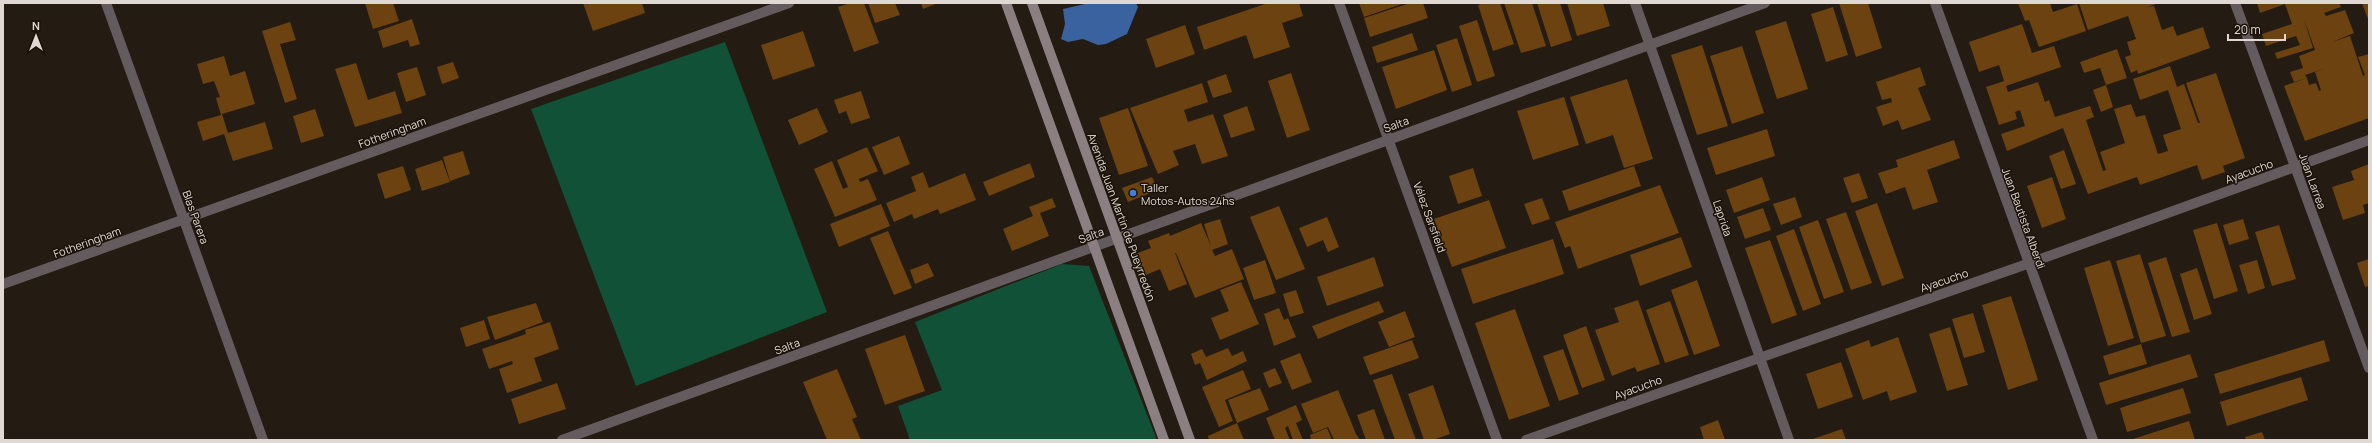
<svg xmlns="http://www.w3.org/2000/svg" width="2372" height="443" font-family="Manrope,sans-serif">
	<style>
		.green { fill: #115137 }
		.water { fill: #3a629e }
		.building { fill: #6c4210 }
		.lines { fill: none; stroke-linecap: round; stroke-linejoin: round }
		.street { stroke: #635b5d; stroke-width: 10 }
		.secondary { stroke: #8b7f82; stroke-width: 10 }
		.shop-dot { fill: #3f7fe0; stroke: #1a1209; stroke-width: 1.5 }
		.labels { text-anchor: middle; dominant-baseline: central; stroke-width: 3; stroke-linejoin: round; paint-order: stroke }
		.street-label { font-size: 11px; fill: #e0d9d3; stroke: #1a1209 }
		.poi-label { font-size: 11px; fill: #e0d9d3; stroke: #1a1209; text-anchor: start }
	</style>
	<rect width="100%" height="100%" fill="#241b12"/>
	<!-- green -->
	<path class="green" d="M725,42l102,270 -191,74 -105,-277z
		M1062,264l27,2 68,174h-247l-12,-34 44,-16 -27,-68z"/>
	<!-- water -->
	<path class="water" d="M1089,3h47l2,4 -11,27 -21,10 -8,1 -15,-6 -15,3 -7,-3 4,-15 -2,-15z"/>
	<!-- building -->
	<path class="building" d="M365,3h28l6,18 -26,8z
		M583,3h59l3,10 -52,18z
		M850,3h14l15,40 -25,9 -16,-45z
		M868,3h27l5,12 -25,8z
		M921,3h17l-15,6z
		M1268,3h31l4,13 -21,7 8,24 -36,12 -8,-24 -42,15 -7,-23z
		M1359,3h46l-41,14z
		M1410,3h13l5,15 -58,19 -6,-19z
		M1483,3h17l14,41 -21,7 -15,-46z
		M1504,3h28l14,43 -25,7z
		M1537,3h23l12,37 -21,7z
		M1567,3h36l7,23 -33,10z
		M1839,3h29l14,45 -26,9z
		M2018,3h32l3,9 24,-8 9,27 -47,16 -10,-27 -4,1z
		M2079,3h80l-12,4 7,-1 8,24 11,-4 4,10 26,-9 7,21 -72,26 -1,-4 -6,3 -6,-16 6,-2 -4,-13 9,-3 -8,-23 -40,14z
		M2257,3h82l2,4 -17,6 2,3 19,-6 9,23 -22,9 18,-6 13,40 2,-1 -7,-18 11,-3v64l-64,23 -21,-55 23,-8 2,7 7,-2 3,8 2,-1 -6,-18 11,-4 -21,7 2,3 -13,4 -4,-10 13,-4 -4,-12 16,-6 -11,-31 9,29 -36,11 -2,-6 25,-8 -4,-9 -30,10 -4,-12 30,-10 -7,-20 -25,9z
		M2362,3h7v19z
		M1833,7l15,48 -22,7 -15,-48z
		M412,19l8,25 -10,3 -2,-7 -25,8 -5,-17z
		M1477,20l18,56 -18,6 -18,-56z
		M1786,21l22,68 -31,10 -22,-68z
		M290,22l6,18 -16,4 17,55 -12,4 -23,-72z
		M2022,24l10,29 22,-7 7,21 -55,19 2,6 30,-10 7,20 4,-2 6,17 35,-11 4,11 -8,3 17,51 3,-1 -6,-18 25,-9 -11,-34 17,-5 5,13 9,-2 13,39 10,-3 -5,-16 18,-6 -13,-39 -28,10 -7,-21 37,-13 7,21 7,-3 14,39h2l-14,-40 30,-10 29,85 -22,8 2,6 -23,8 -5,-15 -57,20 -3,-8 -49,17 -25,-66 -56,23 -6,-17 24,-8 -5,-16 -5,2 2,7 -18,6 -13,-38 18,-6 -5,-16 -20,7 -10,-30z
		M1185,25l10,29 -39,14 -10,-29z
		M803,31l12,35 -42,14 -12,-35z
		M1412,33l6,17 -41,13 -5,-16z
		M1457,38l15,47 -20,7 -16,-47z
		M1702,45l26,81 -31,9 -26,-80z
		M1742,46l22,67 -32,11 -22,-68z
		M2117,49l10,29 -21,7 -6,-17 -16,5 -4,-11z
		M1434,50l13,40 -51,19 -14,-42z
		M224,56l6,20 15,-5 10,33 -33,10 6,19 37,-11 8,27 -40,12 -9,-27 -21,7 -6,-19 24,-7 -5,-17 4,-1 -6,-16 -11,3 -6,-20z
		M453,62l6,16 -17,6 -5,-17z
		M356,63l12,37 27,-9 7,22 -47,14 -20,-58z
		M417,67l9,28 -20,7 -9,-29z
		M1920,67l6,18 -8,3 13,32 -29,10 -4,-10 -15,6 -7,-19 16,-5 -1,-4 -9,2 -6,-18z
		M1291,73l19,57 -23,8 -19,-57z
		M1226,74l6,18 -19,6 -6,-17z
		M1627,79l26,80 -29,9 -11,-33 -27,9 -16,-47z
		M1202,83l6,19 -24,8 4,12 25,-8 15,42 -26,8 -7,-20 -22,7 6,14 -21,9 -28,-66z
		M2106,85l7,22 -12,5 -8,-22z
		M861,91l9,27 -19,6 -5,-13 -7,3 -5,-14z
		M1564,97l15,48 -46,15 -16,-49z
		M1247,106l8,24 -24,8 -8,-23z
		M817,108l11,24 -29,13 -11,-25z
		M1128,108l20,58 -29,9 -20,-57z
		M315,109l9,27 -23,7 -8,-27z
		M1767,129l8,27 -59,19 -9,-27z
		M899,136l11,28 -26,11 -12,-28z
		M1954,140l6,18 -33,12 11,32 -25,8 -8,-23 -19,7 -8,-21 20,-6 -2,-7z
		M867,147l11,24 -19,8 1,3 8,-3 9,21 -42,17 -21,-48 18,-8 11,28 5,-2 -11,-27z
		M2064,150l12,34 -15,5 -12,-33z
		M463,151l7,23 -20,7 -7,-24z
		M442,160l8,22 -28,9 -7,-22z
		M1030,163l5,14 -46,19 -6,-14z
		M2369,164v39l-6,2 2,8 -22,7 -11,-33 22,-7 -3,-9z
		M403,166l8,24 -26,9 -8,-25z
		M1634,166l7,20 -72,25 -7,-20z
		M1473,168l9,28 -24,8 -9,-28z
		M923,172l6,16 36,-15 11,27 -36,14 -2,-5 -24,10 -2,-5 -18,8 -8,-19 30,-12 -5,-14z
		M1859,173l9,25 -16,5 -9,-25z
		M1152,177l6,13 -30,12 -6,-14z
		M1762,177l8,23 -36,13 -8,-23z
		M2052,177l14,42 -24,9 -15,-42z
		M1660,185l19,48 -101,36 -8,-23 -5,2 -10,-26z
		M1795,197l7,20 -21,8 -8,-21z
		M1052,198l4,9 -16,6 9,23 -37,15 -9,-22 30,-13 -4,-9z
		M1542,198l8,21 -18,6 -8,-21z
		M1489,200l17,48 -54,19 -18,-48z
		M1877,203l27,75 -22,8 -27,-75z
		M881,204l9,22 -51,21 -9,-23z
		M1279,206l26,63 -29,11 -26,-63z
		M1763,208l8,22 -26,9 -8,-22z
		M1846,212l26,71 -21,7 -25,-71z
		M1327,217l12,30 -11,5 -5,-12 -16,7 -8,-19z
		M1220,219l8,25 -16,6 3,6 17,-7 12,30 -49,19 -19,-45h-1l12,31 -18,7 -9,-22 -21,9 -9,-22 21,-8 -3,-7 21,-8 1,3 31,-13 10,23 -7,-22z
		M2243,219l6,20 -20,6 -6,-20z
		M1818,220l26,72 -20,7 -25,-72z
		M2217,223l21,68 -24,8 -21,-69z
		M2279,225l17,54 -24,7 -17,-54z
		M1794,229l27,75 -18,7 -27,-75z
		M888,231l24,57 -18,7 -24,-57z
		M1681,237l11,30 -52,19 -10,-31z
		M1553,239l11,35 -91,30 -12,-35z
		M1770,240l27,75 -25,9 -27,-76z
		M2140,254l26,82 -25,7 -25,-82z
		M1374,257l10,29 -57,20 -10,-29z
		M2166,257l24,75 -18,5 -24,-74z
		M2369,259v27l-4,1 -8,-24z
		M1265,260l11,33 -22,7 -11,-32z
		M2110,260l24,78 -26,8 -24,-78z
		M2257,260l8,28 -17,6 -9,-29z
		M928,263l6,13 -19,8 -5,-14z
		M2197,268l15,46 -18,6 -14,-46z
		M1697,280l23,66 -26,9 -23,-65z
		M1241,282l18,42 -39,16 -9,-22 18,-7 -9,-21z
		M1296,290l8,23 -14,4 -7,-23z
		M2011,296l27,84 -30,10 -26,-85z
		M1638,300l22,64 -23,8 -2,-5 -23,9 -17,-46 24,-8 -5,-14z
		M1379,301l5,11 -66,27 -6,-13z
		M1670,301l19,54 -24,8 -19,-53z
		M536,303l7,19 -48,18 -8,-23z
		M1279,308l5,12 4,-2 8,19 -22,9 -10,-32z
		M1515,309l35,97 -41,14 -34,-97z
		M1405,311l10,26 -26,10 -11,-25z
		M1973,313l12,39 -21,6 -12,-39z
		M484,320l6,19 -24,8 -6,-19z
		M550,322l9,27 -25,9 8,23 -35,12 -8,-24 14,-5 -1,-3 -23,8 -7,-20 44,-15 -1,-4z
		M1586,326l19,54 -23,8 -19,-53z
		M1950,327l18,58 -21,6 -18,-57z
		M905,335l20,56 -40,14 -20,-56z
		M1898,337l19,55 -27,9 -3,-10 -24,9 -18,-51 24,-9 2,7z
		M1412,340l7,18 -49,17 -7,-18z
		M2324,340l6,21 -110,33 -6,-20z
		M2141,344l6,20 -38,11 -6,-19z
		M1228,348l4,8 11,-5 4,10 -40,19 -7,-17 -5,2 -4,-11 11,-5 4,8z
		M1563,349l16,45 -20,7 -16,-45z
		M1300,353l12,29 -20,8 -12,-29z
		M2190,354l8,23 -92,28 -7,-22z
		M1841,362l12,35 -35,12 -12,-35z
		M1275,368l7,15 -13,5 -6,-15z
		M837,369l20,48 -5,2 9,21h-34l-24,-58z
		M1243,370l8,19 -26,11 8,21 -14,6 -17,-40z
		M1392,374l24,66h-21l-22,-60z
		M2301,377l7,23 -81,26 -7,-24z
		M557,383l9,26 -47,15 -8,-25z
		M1433,385l17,49 -17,6h-9l-16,-46z
		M1260,388l9,22 -32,13 -9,-23z
		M2183,388l8,25 -64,19 -7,-24z
		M1338,390l18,44 4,6h-26l-6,-13 -15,6 -12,-29z
		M1296,405l6,15 -6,3 7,17h-10l-5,-14 -3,2 5,12h-15l-9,-22z
		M1374,409l11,31h-19l-9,-25z
		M1718,420l7,20h-21l-4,-13z
		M2189,421l6,19h-61l-1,-1z
		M1237,423l7,17h-35l-1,-4z
		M1327,428l5,12h-21l-1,-5z
		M1842,429l4,11h-36z
		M2262,432l3,8h-19l-1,-3z"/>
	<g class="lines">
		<!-- street -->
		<path class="street" d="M106,3l157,437
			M1339,3l158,437
			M1635,3l154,437
			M1935,3l158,437
			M2235,3l134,365
			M3,284l786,-281
			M562,440l1203,-437
			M1526,440l501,-176 342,-124"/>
		<!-- secondary -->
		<path class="secondary" d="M1006,3l158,437
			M1032,3l158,437"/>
	</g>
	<!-- markers -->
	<circle class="shop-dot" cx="1133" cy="193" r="4"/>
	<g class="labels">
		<!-- street labels -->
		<g class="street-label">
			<text transform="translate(1396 124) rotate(-20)">Salta</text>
			<text transform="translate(392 132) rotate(-20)">Fotheringham</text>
			<text transform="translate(2249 171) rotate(-20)">Ayacucho</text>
			<text transform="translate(2313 181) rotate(70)">Juan Larrea</text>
			<text transform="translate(196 217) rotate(70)">Blas Parera</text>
			<text transform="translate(1122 217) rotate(70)">Avenida Juan Martin de Pueyrredón</text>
			<text transform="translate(1430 217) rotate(70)">Vélez Sarsfield</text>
			<text transform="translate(1723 218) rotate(71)">Laprida</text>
			<text transform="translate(2024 218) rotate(70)">Juan Bautista Alberdi</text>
			<text transform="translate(1091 235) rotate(-20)">Salta</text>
			<text transform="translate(87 242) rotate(-20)">Fotheringham</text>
			<text transform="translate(1944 280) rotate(-19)">Ayacucho</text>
			<text transform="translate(787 346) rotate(-20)">Salta</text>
			<text transform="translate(1638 387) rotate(-20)">Ayacucho</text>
		</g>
		<!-- poi labels -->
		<g class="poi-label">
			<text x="1141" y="187">Taller<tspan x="1141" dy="13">Motos-Autos 24hs</tspan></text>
		</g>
	</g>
	<!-- border -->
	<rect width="2372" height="443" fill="none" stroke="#e0d9d3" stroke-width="8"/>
	<!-- north arrow -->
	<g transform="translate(36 36)" stroke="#1a1209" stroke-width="3" paint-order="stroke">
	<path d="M0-3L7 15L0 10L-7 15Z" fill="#e0d9d3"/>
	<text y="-6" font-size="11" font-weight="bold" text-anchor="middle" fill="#e0d9d3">N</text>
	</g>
	<!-- scale -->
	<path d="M2228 34v6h57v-6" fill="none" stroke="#e0d9d3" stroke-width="2"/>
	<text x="2234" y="34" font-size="12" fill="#e0d9d3" stroke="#1a1209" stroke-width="3" paint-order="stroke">20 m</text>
</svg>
